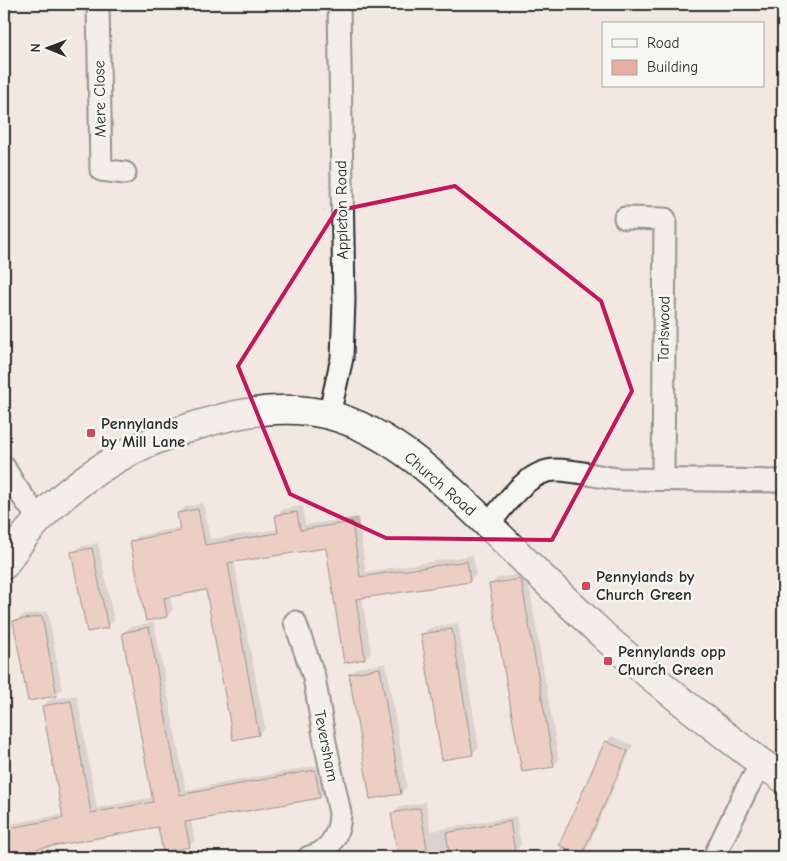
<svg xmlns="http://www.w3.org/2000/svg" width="787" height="861" font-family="'Comic Neue',sans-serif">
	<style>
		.shadow { fill: #0003 }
		.building { fill: #e7af9f; stroke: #2b2b2b }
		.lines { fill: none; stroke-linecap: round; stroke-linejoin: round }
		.street-casing { stroke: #2b2b2b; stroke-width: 25 }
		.secondary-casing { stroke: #2b2b2b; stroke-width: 31 }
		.street { stroke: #f6f6f2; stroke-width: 21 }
		.secondary { stroke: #f6f6f2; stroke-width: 28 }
		.marked { fill: none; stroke: #c2185b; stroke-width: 4; stroke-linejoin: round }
		.poi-dot { fill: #d1495b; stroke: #f6f6f2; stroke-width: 2 }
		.labels { text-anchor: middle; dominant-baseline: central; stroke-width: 5; stroke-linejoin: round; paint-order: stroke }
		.street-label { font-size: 16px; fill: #2b2b2b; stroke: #f6f6f2 }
		.poi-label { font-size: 16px; font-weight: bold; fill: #2b2b2b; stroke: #f6f6f2; text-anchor: start }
	</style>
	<rect width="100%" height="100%" fill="#f3e8e1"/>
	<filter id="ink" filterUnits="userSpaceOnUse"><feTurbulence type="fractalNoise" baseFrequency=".02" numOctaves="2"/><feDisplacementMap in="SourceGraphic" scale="10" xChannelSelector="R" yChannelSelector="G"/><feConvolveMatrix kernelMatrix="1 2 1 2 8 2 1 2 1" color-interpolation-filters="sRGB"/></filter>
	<g filter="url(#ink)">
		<!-- shadow -->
		<path class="shadow" d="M203,503l7,36 69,-10 -2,-14 6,-6 20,-3 2,19 53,-8 8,55 107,-17 3,20 -6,6 -108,16 9,55 -6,6 -38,-111 -93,14 31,167 -6,6 -52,-146 -37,8 3,14 -6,6 -35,-74 6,-6 43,-9 -3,-14 6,-6z
			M98,543l16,77 -6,6 -35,-73 6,-6z
			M527,573l32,187 -6,6 -62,-182 6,-6z
			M48,611l14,78 -6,6 -41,-73 6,-6z
			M154,622l32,168 135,-25 5,25 -6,6 -129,24 4,20 -6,6 -30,-20 -155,28v-29l59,-11 -20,-108 6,-6 28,-5 20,113 57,-11 -31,-164 6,-6z
			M458,623l21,124 -6,6 -50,-119 6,-6z
			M386,663l21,124 -6,6 -50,-119 6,-6z
			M612,736l21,9 -50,112h-26l49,-115z
			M426,802l5,29 85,-15 5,29 -6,6 -37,6h-70l-15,-44 6,-6z"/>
		<!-- building -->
		<path class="building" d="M198,509l7,36 73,-12 -3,-18 22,-3 3,18 52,-8 8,55 107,-16 3,21 -114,17 9,60 -21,4 -18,-115 -98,15 31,172 -26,5 -27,-150 -42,8 3,19 -21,4 -16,-80 50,-10 -3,-18z
			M92,548l16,80 -21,4 -16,-80z
			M521,579l33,188 -32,5 -33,-188z
			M42,616l15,80 -29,5 -15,-80z
			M149,627l31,168 135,-25 5,28 -135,24 5,25 -27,5 -5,-25 -154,28v-26l59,-11 -21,-112 29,-5 20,112 62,-11 -31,-169z
			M452,629l21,126 -31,5 -21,-126z
			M380,668l21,126 -31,5 -21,-125z
			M605,741l23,10 -46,104 -23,-10z
			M420,808l8,45 -30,4 -7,-44z
			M510,821l5,31 -30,5h-35l-4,-24z"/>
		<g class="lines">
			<!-- street casing -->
			<g class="street-casing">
				<path id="street" d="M98,4l3,166 24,3
					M625,218l40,1 -2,260
					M329,415l13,-57 2,-58 -5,-296
					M4,467l11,19 24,33
					M488,525c17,-20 39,-55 68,-55 20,0 42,7 62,9l165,2
					M295,622l19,55 11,65 15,71c0,20 -10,40 -31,44
					M714,857l32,-67 16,-27"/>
			</g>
			<!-- secondary casing -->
			<g class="secondary-casing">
				<path id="secondary" d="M4,565c38,-61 97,-105 164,-130 50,-18 107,-34 161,-20 71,18 133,85 185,135 30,30 60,58 91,87 35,31 71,60 108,89 23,18 46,36 70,52"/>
			</g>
			<!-- street -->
			<use href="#street" class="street"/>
			<!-- secondary -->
			<use href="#secondary" class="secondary"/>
		</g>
	</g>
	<!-- marked area -->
	<path d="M0 0H787V861H0ZM455,186l146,115 31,90 -80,149 -166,-2 -96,-44 -52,-128 98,-155z" fill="#f3e8e1" fill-opacity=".55" fill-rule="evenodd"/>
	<path class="marked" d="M455,186l146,115 31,90 -80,149 -166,-2 -96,-44 -52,-128 98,-155z"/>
	<!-- markers -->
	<g class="poi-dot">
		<rect x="86" y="428" width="10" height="10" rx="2.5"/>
		<rect x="581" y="581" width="10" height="10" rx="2.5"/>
		<rect x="603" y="656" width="10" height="10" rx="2.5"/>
	</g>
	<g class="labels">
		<!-- street labels -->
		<g class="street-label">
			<text transform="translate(100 99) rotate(-91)">Mere Close</text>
			<text transform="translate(342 210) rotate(-91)">Appleton Road</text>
			<text transform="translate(664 329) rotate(-89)">Tarlswood</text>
			<text transform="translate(440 484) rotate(41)">Church Road</text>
			<text transform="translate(326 746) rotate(79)">Teversham</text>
		</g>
		<!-- poi labels -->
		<g class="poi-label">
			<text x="101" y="424">Pennylands<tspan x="101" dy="18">by Mill Lane</tspan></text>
			<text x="596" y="577">Pennylands by<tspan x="596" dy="18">Church Green</tspan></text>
			<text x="618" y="652">Pennylands opp<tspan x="618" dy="18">Church Green</tspan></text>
		</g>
	</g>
	<!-- margin -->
	<rect width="787" height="861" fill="none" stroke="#f6f6f2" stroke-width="20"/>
	<rect x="10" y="10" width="767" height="841" fill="none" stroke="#2b2b2b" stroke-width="2" filter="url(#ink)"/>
	<!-- legend -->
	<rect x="602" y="22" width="162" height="65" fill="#f6f6f2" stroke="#a5a5a2"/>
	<rect x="612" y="39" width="25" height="8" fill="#f6f6f2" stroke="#a5a5a2"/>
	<text x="647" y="48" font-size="15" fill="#2b2b2b">Road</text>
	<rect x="612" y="60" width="25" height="15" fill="#e7af9f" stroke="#a5a5a2"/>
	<text x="647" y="72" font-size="15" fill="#2b2b2b">Building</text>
	<!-- north arrow -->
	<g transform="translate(48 48) rotate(271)" stroke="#f6f6f2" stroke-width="4" paint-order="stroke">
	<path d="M0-4L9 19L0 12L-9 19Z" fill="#2b2b2b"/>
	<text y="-8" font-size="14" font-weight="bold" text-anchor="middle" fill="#2b2b2b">N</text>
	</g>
</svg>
